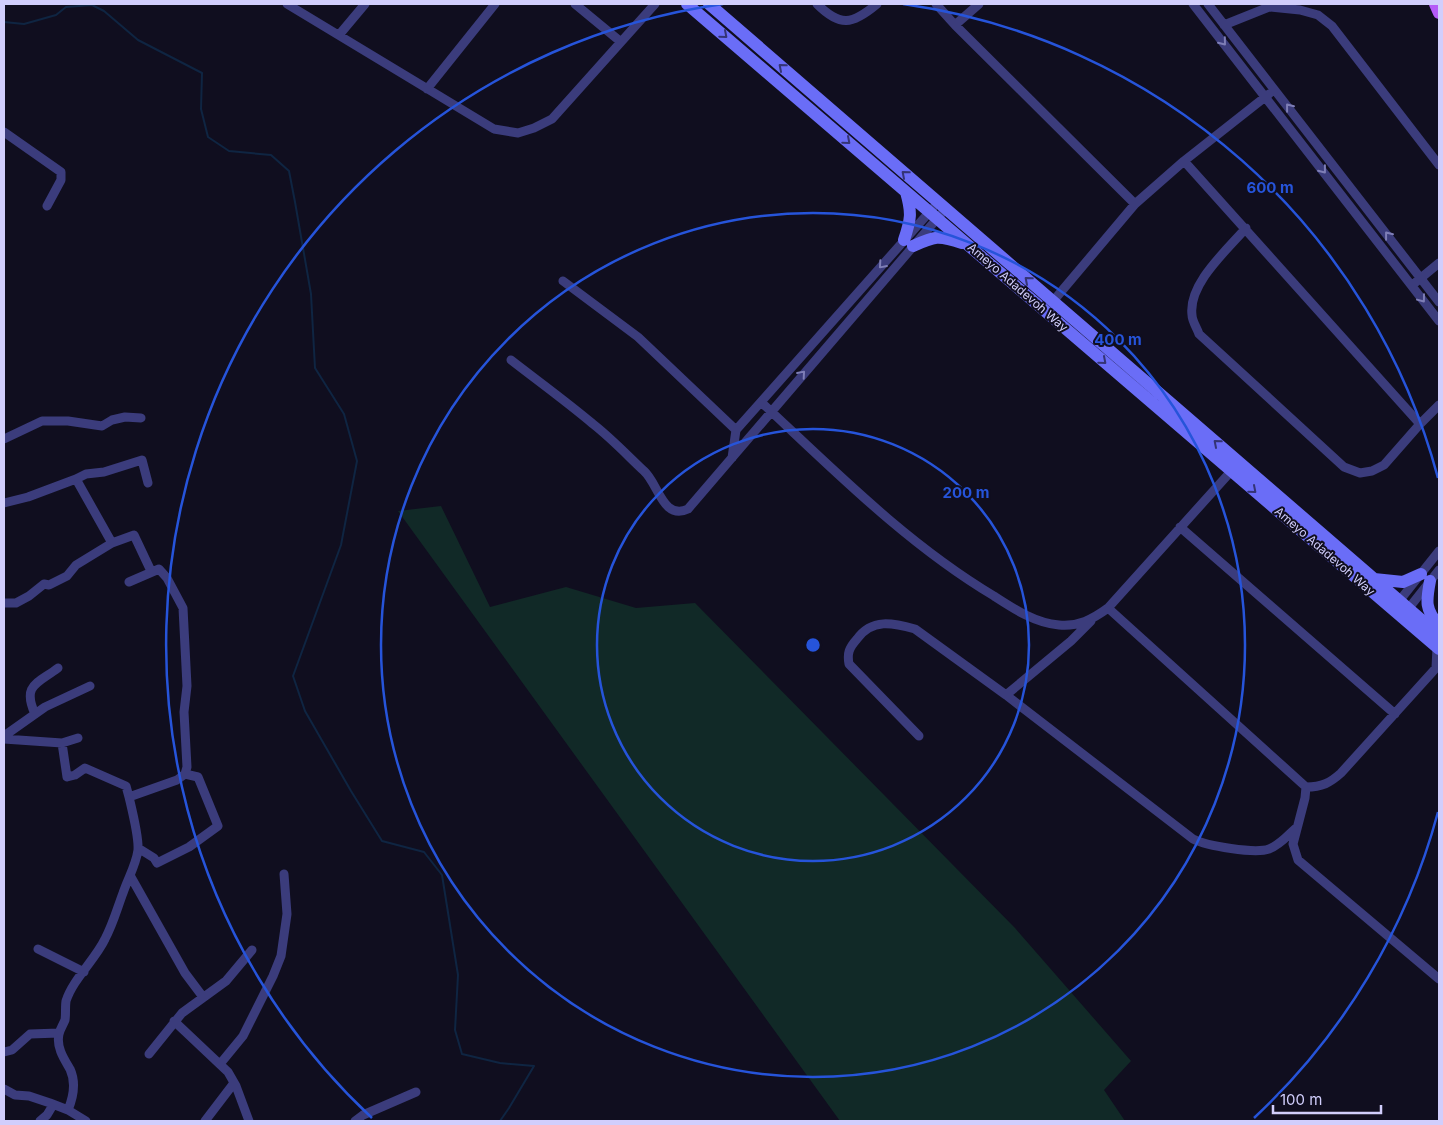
<svg xmlns="http://www.w3.org/2000/svg" width="1443" height="1125" font-family="Inter,sans-serif">
	<style>
		.green { fill: #112927 }
		.lines { fill: none; stroke-linecap: round; stroke-linejoin: round }
		.stream { stroke: #0f2542; stroke-width: 2 }
		.street { stroke: #3b3c7c; stroke-width: 9 }
		.secondary { stroke: #6a6df7; stroke-width: 12 }
		.primary { stroke: #b55bf7; stroke-width: 12 }
		.oneway { stroke: #343475 }
		.oneway2 { stroke: #7e7eb6 }
		.ring { fill: none; stroke: #2654da; stroke-width: 2.5 }
		.labels { text-anchor: middle; dominant-baseline: central; stroke-width: 4; stroke-linejoin: round; paint-order: stroke }
		.street-label { font-size: 12px; fill: #d1cefc; stroke: #100e1f }
		.centre { fill: #2654da; stroke: #100e1f; stroke-width: 2.5 }
		.ring-label { font-size: 15px; text-anchor: middle; font-weight: bold; fill: #2654da; stroke: #100e1f; stroke-width: 4; stroke-linejoin: round; paint-order: stroke }
	</style>
	<rect width="100%" height="100%" fill="#100e1f"/>
	<!-- green -->
	<path class="green" d="M441,506l49,101 76,-20 70,21 59,-5 320,325 116,133 -27,29 21,31h-285l-442,-610z"/>
	<g class="lines">
		<!-- stream -->
		<path class="stream" d="M4,22l20,2 32,-9 10,-8 26,-2 12,6 34,29 64,33 -1,36 7,28 21,14 42,4 18,16 6,31 16,92 4,74 29,46 13,47 -16,84 -48,131 12,35 46,80 31,50 42,11 18,23 16,100 -3,55 7,24 38,9 34,3 -25,42 -9,13"/>
		<!-- street -->
		<path class="street" d="M287,4l207,125 24,4 16,-5 18,-9 103,-115
			M575,4l46,38
			M817,4c23,23 35,21 60,0
			M936,4l19,21 180,179
			M1193,4l246,317
			M1208,4l231,298
			M955,25l24,-21
			M1224,25l45,-18 31,3 18,5 14,11 107,139
			M339,35l26,-31
			M427,89l68,-85
			M4,132l57,40v8l-14,26
			M1184,161l236,263
			M1246,228c-19,22 -58,56 -54,87 0,6 5,13 7,19l145,133 16,6 12,-2 12,-6 36,-41 19,-19
			M563,281l75,56 98,93
			M1416,282l23,-19
			M1049,306l86,-102 49,-43 85,-67
			M511,360c27,21 56,42 82,64 18,14 34,31 51,47 14,12 19,50 44,38l253,-295
			M761,402c74,69 146,142 233,194 20,13 41,27 65,29 19,2 34,-6 49,-17l126,-140
			M4,439l38,-18h26l34,5 10,-6 13,-3 16,1
			M732,458l4,-28 197,-222
			M76,479l10,-5 18,-2 38,-12 6,23
			M4,503l24,-6 48,-18 36,64
			M1180,527l215,187
			M4,603h12l13,-7 15,-12 5,1 18,-9 9,-11 36,-22 22,-8 17,36
			M1396,605l43,-54
			M1108,608l198,179c16,0 24,-4 35,-14l95,-105 1,-21
			M1405,613l34,-43
			M1006,695l65,-54 20,-20
			M35,714c-13,-29 2,-30 23,-46
			M4,736l41,-29 45,-21
			M919,736l-70,-72c-2,-11 0,-16 8,-25 15,-21 36,-16 58,-10l91,66 187,144c14,7 62,15 76,10 11,-4 19,-14 28,-22
			M4,739l58,4 5,34 8,-2 10,-7 41,18 3,11
			M62,743l16,-5
			M1306,787l-1,11 -12,46 5,16 141,119
			M138,848l16,10 3,5 32,-16 29,-21 -20,-49 -13,-3
			M131,877l54,96 18,24
			M38,949l46,23
			M174,1021l54,51 8,14 13,35
			M4,1052l8,-2 18,-16 29,-1
			M149,1054l33,-41 44,-32 26,-31
			M220,1064l23,-28 30,-60 8,-20 6,-42 -3,-40
			M4,1089l11,6 14,1 21,7 18,7 18,11
			M68,1110c5,-12 8,-28 2,-41 -6,-10 -14,-22 -11,-35 1,-5 4,-9 6,-14 1,-6 0,-13 1,-19 7,-22 29,-41 39,-62 8,-15 12,-30 18,-46 5,-15 13,-28 15,-43 1,-13 -6,-40 -9,-53l48,-17 8,-6 2,-7 -3,-55 3,-26 -4,-78 -16,-30 -8,-9 -30,13
			M40,1121l7,-6 6,-10
			M205,1121l29,-38
			M355,1121l8,-6 53,-23"/>
		<!-- secondary -->
		<path class="secondary" d="M687,4l752,645
			M709,4l730,631
			M904,240c7,-21 8,-27 2,-48
			M913,246c22,-10 25,-11 49,-3
			M1374,579l29,3 18,-8
			M1430,581c-4,21 -5,28 9,45"/>
		<!-- primary -->
		<path class="primary" d="M1435,4l4,9"/>
	</g>
	<!-- one-way arrows -->
	<defs><path id="oneway-chevron" d="M-2-3.5L2.5 0L-2 3.5" fill="none" stroke-width="1.6" stroke-linecap="round" stroke-linejoin="round" transform="scale(1.25)"/></defs>
	<g class="oneway">
		<use href="#oneway-chevron" transform="translate(724 35) rotate(41)"/>
		<use href="#oneway-chevron" transform="translate(782 67) rotate(-139)"/>
		<use href="#oneway-chevron" transform="translate(847 141) rotate(41)"/>
		<use href="#oneway-chevron" transform="translate(905 174) rotate(-139)"/>
		<use href="#oneway-chevron" transform="translate(1028 280) rotate(-139)"/>
		<use href="#oneway-chevron" transform="translate(1103 361) rotate(41)"/>
		<use href="#oneway-chevron" transform="translate(1217 443) rotate(-139)"/>
		<use href="#oneway-chevron" transform="translate(1253 490) rotate(41)"/>
	</g>
	<g class="oneway2">
		<use href="#oneway-chevron" transform="translate(1223 42) rotate(51)"/>
		<use href="#oneway-chevron" transform="translate(1289 107) rotate(-128)"/>
		<use href="#oneway-chevron" transform="translate(1323 170) rotate(52)"/>
		<use href="#oneway-chevron" transform="translate(1388 235) rotate(-128)"/>
		<use href="#oneway-chevron" transform="translate(882 265) rotate(131)"/>
		<use href="#oneway-chevron" transform="translate(1422 299) rotate(53)"/>
		<use href="#oneway-chevron" transform="translate(802 374) rotate(-49)"/>
	</g>
	<!-- distance rings -->
	<g class="ring">
		<circle cx="813" cy="645" r="216"/>
		<circle cx="813" cy="645" r="432"/>
		<path d="M1438 812A647 647 0 0 1 1254 1118M372 1118A647 647 0 0 1 723 4M903 4A647 647 0 0 1 1438 478"/>
	</g>
	<g class="labels">
		<!-- street labels -->
		<g class="street-label">
			<text transform="translate(1018 287) rotate(41)">Ameyo Adadevoh Way</text>
			<text transform="translate(1325 551) rotate(41)">Ameyo Adadevoh Way</text>
		</g>
	</g>
	<circle cx="813" cy="645" r="8" class="centre"/>
	<g class="ring-label">
		<text x="1270" y="193">600 m</text>
		<text x="1118" y="345">400 m</text>
		<text x="966" y="498">200 m</text>
	</g>
	<!-- border -->
	<rect width="1443" height="1125" fill="none" stroke="#d1cefc" stroke-width="10"/>
	<!-- scale -->
	<path d="M1273 1105v8h108v-8" fill="none" stroke="#d1cefc" stroke-width="2.5"/>
	<text x="1280" y="1105" font-size="15" fill="#d1cefc" stroke="#100e1f" stroke-width="4" paint-order="stroke">100 m</text>
</svg>
